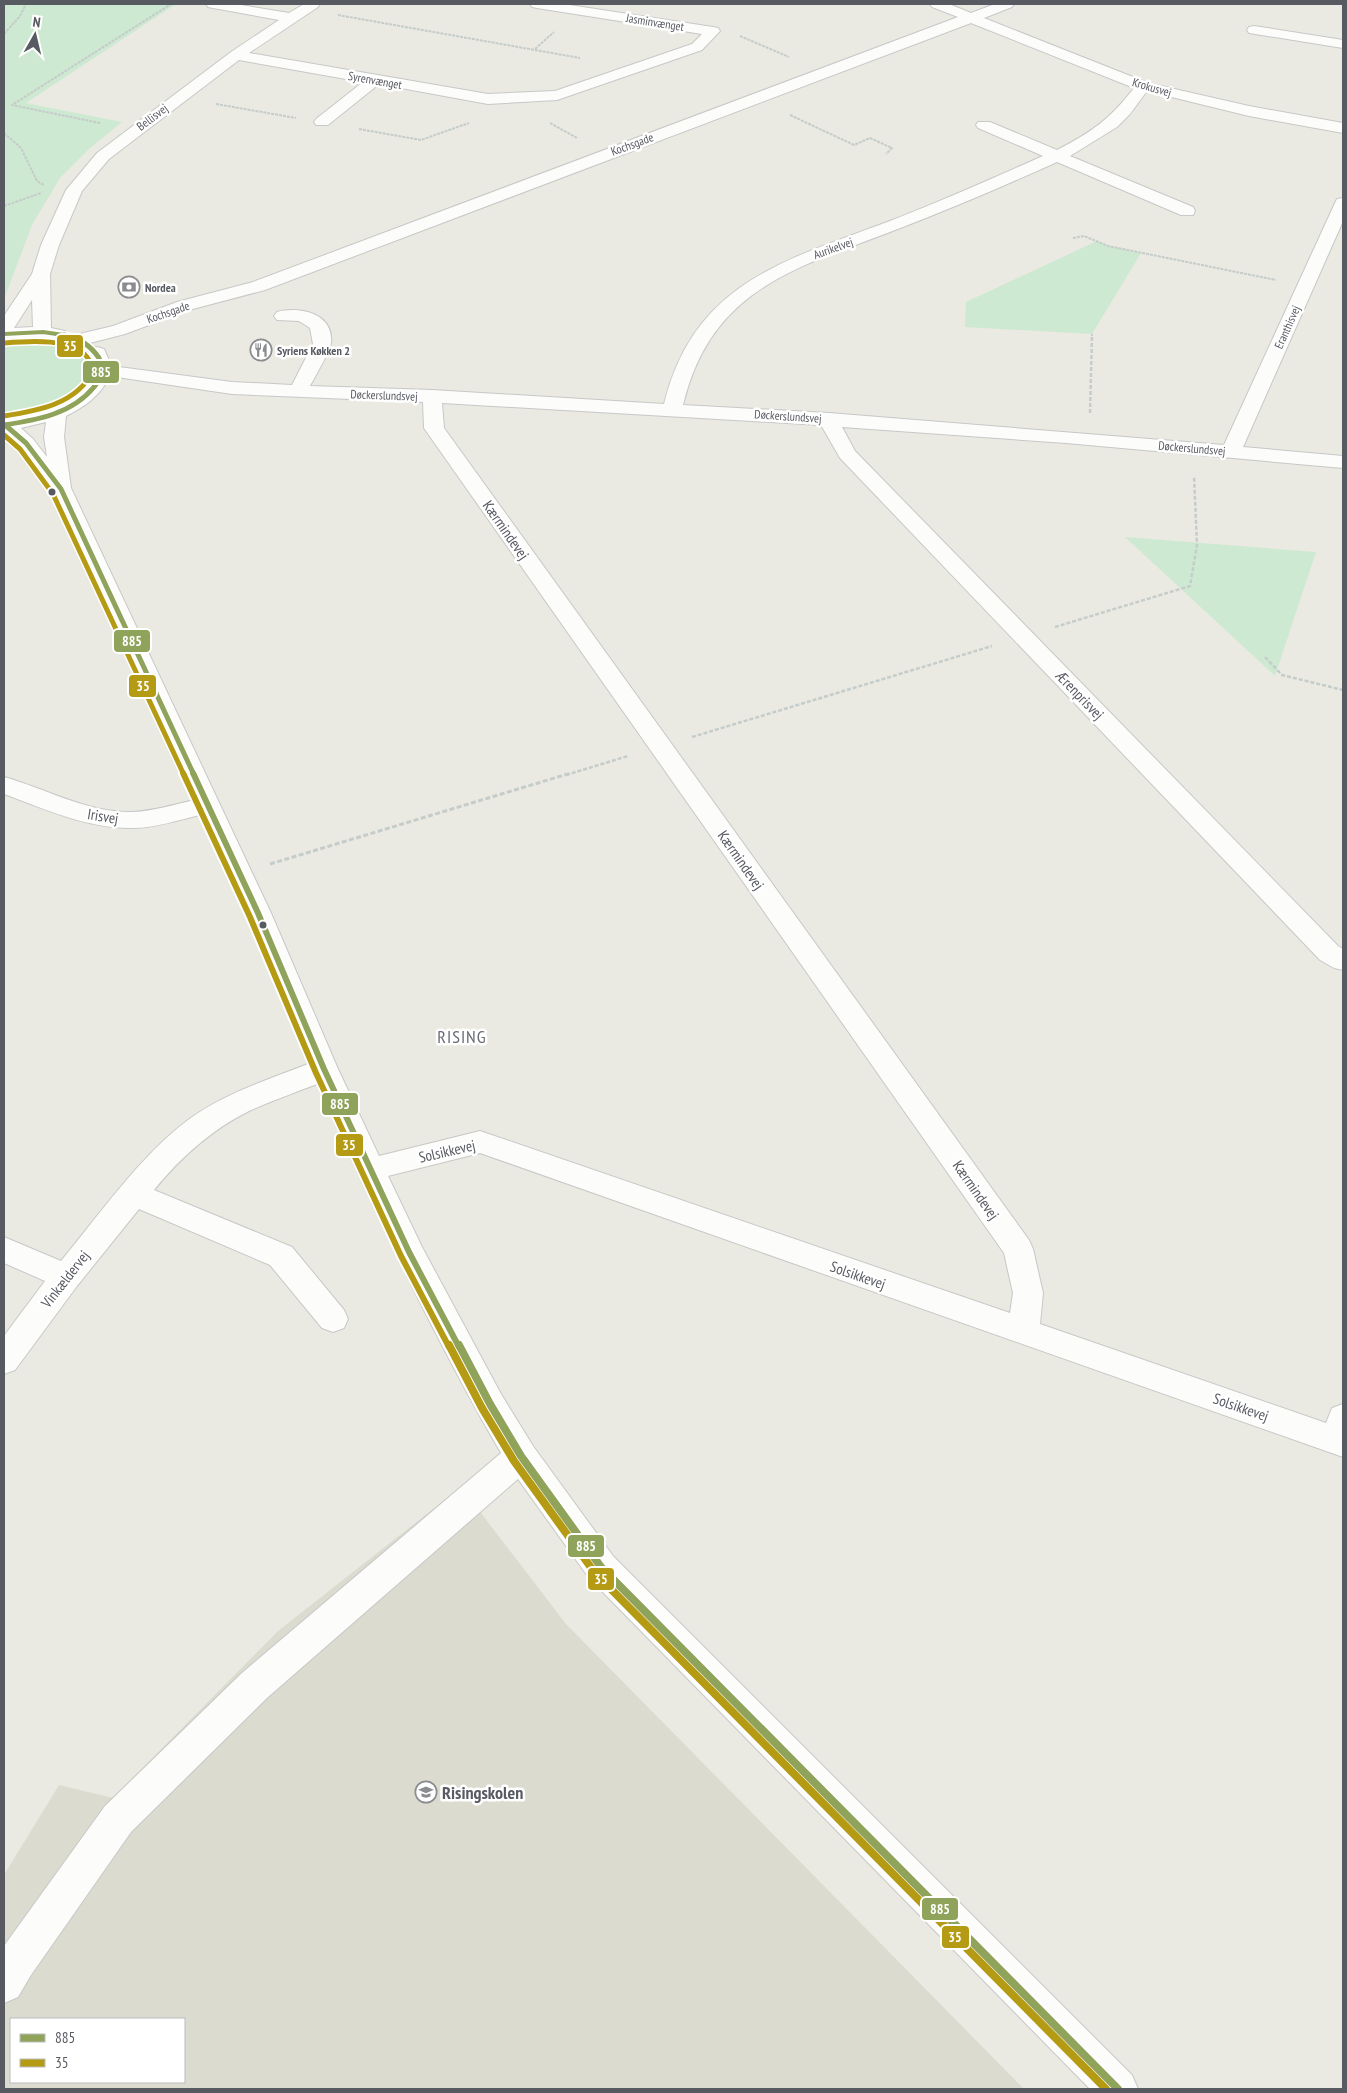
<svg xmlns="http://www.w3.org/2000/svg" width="1347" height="2093" font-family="'PT Sans Narrow',sans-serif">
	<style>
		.education { fill: #dbdbd0; fill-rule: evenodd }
		.green { fill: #cee9d1 }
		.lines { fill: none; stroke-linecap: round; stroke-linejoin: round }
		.minor-casing { stroke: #c7c8c7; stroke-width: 2 }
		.path-far2 { stroke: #c5ccca; stroke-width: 2; stroke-dasharray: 3 1; stroke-linecap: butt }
		.path-far1 { stroke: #c5ccca; stroke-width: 2.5; stroke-dasharray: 4 2; stroke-linecap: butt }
		.path { stroke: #c5ccca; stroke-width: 3; stroke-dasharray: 5 2.5; stroke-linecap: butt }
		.minor { fill: #fcfcfb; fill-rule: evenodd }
		.bus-1-far3-casing { stroke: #fff; stroke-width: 6 }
		.bus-1-far2-casing { stroke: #fff; stroke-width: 8 }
		.bus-1-far1-casing { stroke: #fff; stroke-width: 10 }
		.bus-1-casing { stroke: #fff; stroke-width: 12 }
		.bus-2-far2-casing { stroke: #fff; stroke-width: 8 }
		.bus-2-far1-casing { stroke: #fff; stroke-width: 10 }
		.bus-2-casing { stroke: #fff; stroke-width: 12 }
		.bus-1-far3 { stroke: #8fa35b; stroke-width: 4 }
		.bus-1-far2 { stroke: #8fa35b; stroke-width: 5 }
		.bus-1-far1 { stroke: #8fa35b; stroke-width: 6 }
		.bus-1 { stroke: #8fa35b; stroke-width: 8 }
		.bus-2-far2 { stroke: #b59a14; stroke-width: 5 }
		.bus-2-far1 { stroke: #b59a14; stroke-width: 6 }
		.bus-2 { stroke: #b59a14; stroke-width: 8 }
		.bus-dot { fill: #585a62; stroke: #fff; stroke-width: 2 }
		.labels { text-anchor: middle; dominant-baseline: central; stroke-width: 5; stroke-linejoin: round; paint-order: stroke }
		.far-street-label { font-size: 12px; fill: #585a62; stroke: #fff }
		.far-poi-label { font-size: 12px; font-weight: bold; fill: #585a62; stroke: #fff; text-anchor: start }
		.street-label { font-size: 15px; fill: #585a62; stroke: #fff }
		.quarter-label { font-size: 18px; letter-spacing: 1px; fill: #696c74; stroke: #fff }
		.near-poi-label { font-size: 18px; font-weight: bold; fill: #585a62; stroke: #fff; text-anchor: start }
		.line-badge { stroke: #fff; stroke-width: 2 }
		.badge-label { font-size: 14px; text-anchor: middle; font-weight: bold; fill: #fff }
	</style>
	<rect width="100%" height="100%" fill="#eaeae2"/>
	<!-- education -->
	<path class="education" d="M461,1487l105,137 458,465h-1020v-214l55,-90 54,13 165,-167zM11,2019h173v63h-173z"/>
	<!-- green -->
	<path class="green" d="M6,4h170l-150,99 96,19 -33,27 -29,29 -28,47 -28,74v-294z
		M1097,241l11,5 33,7 -49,81 -127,-7 1,-25z
		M38,340c13,2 26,3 38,10 23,15 5,38 -13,48 -17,11 -39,15 -59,16v-71z
		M1125,537l191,15 -41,124z"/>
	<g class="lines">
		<!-- minor casing -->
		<g class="minor-casing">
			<path id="minor" d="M206,4h29l54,9 15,-9h16l-2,3 -69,46 239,41 67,-3 137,-47 10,-10 -165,-26 -5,-1 -2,-3h33l150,23 5,1 2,3 -18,19 -145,50 -69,4 -109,-20 -51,41h-12l-2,-3 2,-3 47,-37 -124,-22 -130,99 -27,32 -23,54 -9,29 1,54 14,3 3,4 -3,4 -6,2 -17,-3 -38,1v-23l28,-42 9,-29 25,-55 31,-37 134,-101 48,-32 -66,-12 -5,-1zM32,300l1,27 -19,1z
				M930,4h19l22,9 24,-9h19l-2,3 -28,11 164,65 101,23 94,17v10l-94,-17 -102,-25 -17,23 -13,13 -47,29 123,51 2,4 -2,4h-12l-124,-53c-51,23 -102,45 -154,65 -101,40 -191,57 -220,178l146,8 395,32 111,-242 2,-4 6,-1v23l-100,226 100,9v12l-277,-25 -224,-16 13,24 483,495 5,3v21l-9,-2 -14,-8 -480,-502 -19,-33 -379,-22 2,25 585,812 4,9 10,44 -3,31 286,99 6,-15 11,-4v53l-863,-304 -92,23 34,71 79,147 32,52 80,110 519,519 6,14h-48l-501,-511 -71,-99 -250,218 -137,135 -100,143 -13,22 -14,6v-57l101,-140 137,-133 259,-220c-69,-119 -127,-244 -184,-369 -23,9 -46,17 -68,27 -38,19 -69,47 -95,79l138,57 52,63 4,9 -4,9 -11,4 -11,-4 -52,-63 -131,-56 -62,77 -62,84 -11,4v-38l41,-55 -41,-18v-26l57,24c38,-46 80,-106 127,-141 35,-26 79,-40 120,-56l-63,-151 -45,-98c-22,5 -45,13 -67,13 -45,1 -88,-19 -129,-34v-17c43,12 83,36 129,35 20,-1 41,-7 61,-12l-143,-310 -32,-43 -15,-13v-15c26,-3 111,-23 84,-66l2,-4 7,-2 7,2 7,16 8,2 113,15 60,3 21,-41 -3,-16 -11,-7 -22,-1 -3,-4 3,-4c22,-6 57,1 54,31 -1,8 -16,34 -21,43l122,4 232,14c30,-122 122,-144 226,-183 52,-20 103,-43 153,-65l-65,-28 -2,-3 2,-3h12l67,28c35,-18 53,-31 77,-62l-163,-65 -706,267 -76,20 -64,24 -47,12 -7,-2 -2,-4 2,-4 42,-10 64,-24 76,-20 705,-265 -26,-10zM110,376l122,18 191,8 1,26 580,825 9,40 -3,20 -530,-182 -101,25 -41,-87 -67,-156 -200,-425 -7,-51 2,-21c20,-10 34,-20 44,-40zM46,422l-2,15 3,20 -14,-18 -12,-11z
				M1254,26l89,14v8l-94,-15 -2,-3 2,-3z"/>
		</g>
		<!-- path-far2 -->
		<path class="path-far2" d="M338,15l242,43
			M4,34l16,-18 6,-12
			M740,36l49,21
			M535,49l19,-17
			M216,104l80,14
			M790,115l64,30 16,-7 22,10 -6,6
			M100,123l-88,-18 159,-101
			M550,123l27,15
			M359,129l62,11 48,-17
			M4,133l17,15 16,33 7,4
			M4,206l37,-13
			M1073,238l11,-2 24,10 168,34
			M1092,336v-2"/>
		<!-- path-far1 -->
		<path class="path-far1" d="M1090,413l2,-78
			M1055,627l135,-41 7,-41 -3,-69
			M1265,657l17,18 61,15
			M692,737l300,-91
			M566,775l62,-19"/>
		<!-- path -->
		<path class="path" d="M270,864l301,-91"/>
		<!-- minor -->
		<use href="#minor" class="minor"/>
		<!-- bus-1-far3 casing -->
		<g class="bus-1-far3-casing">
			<path id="bus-1-far3" d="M4,334l39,-2 27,4"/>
		</g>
		<!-- bus-1-far2 casing -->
		<g class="bus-1-far2-casing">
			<path id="bus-1-far2" d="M4,425c33,-5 68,-11 90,-38 7,-8 10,-19 5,-29 -8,-12 -20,-20 -35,-23
				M5,425l21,18 35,46 133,286"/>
		</g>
		<!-- bus-1-far1 casing -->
		<g class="bus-1-far1-casing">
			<path id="bus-1-far1" d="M193,773l65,140 66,156 85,183 50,95"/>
		</g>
		<!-- bus-1 casing -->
		<g class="bus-1-casing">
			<path id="bus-1" d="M459,1345l31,59 31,52 80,111 517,522"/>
		</g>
		<!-- bus-2-far2 casing -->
		<g class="bus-2-far2-casing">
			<path id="bus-2-far2" d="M4,416c33,-5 73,-12 89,-45 -1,-3 -2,-8 -4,-11 -13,-23 -62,-19 -84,-17
				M4,435l16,14 33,45 131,281"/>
		</g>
		<!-- bus-2-far1 casing -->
		<g class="bus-2-far1-casing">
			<path id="bus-2-far1" d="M183,773l67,144 66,156 85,183 48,91"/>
		</g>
		<!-- bus-2 casing -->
		<g class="bus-2-casing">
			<path id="bus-2" d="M449,1345l33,63 32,53 81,112 511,516"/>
		</g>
		<!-- bus-1-far3 -->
		<use href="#bus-1-far3" class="bus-1-far3"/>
		<!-- bus-1-far2 -->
		<use href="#bus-1-far2" class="bus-1-far2"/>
		<!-- bus-1-far1 -->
		<use href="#bus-1-far1" class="bus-1-far1"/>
		<!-- bus-1 -->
		<use href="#bus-1" class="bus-1"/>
		<!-- bus-2-far2 -->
		<use href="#bus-2-far2" class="bus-2-far2"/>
		<!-- bus-2-far1 -->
		<use href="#bus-2-far1" class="bus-2-far1"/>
		<!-- bus-2 -->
		<use href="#bus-2" class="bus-2"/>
	</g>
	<!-- icons -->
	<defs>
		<g id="bank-ring" transform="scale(1.125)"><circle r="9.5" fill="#fff" stroke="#8b8c8f" stroke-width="1.5"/><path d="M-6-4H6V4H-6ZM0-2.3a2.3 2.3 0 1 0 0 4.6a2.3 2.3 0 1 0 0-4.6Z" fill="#8b8c8f"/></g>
		<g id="restaurant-ring" transform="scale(1.125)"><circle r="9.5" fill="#fff" stroke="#8b8c8f" stroke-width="1.5"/><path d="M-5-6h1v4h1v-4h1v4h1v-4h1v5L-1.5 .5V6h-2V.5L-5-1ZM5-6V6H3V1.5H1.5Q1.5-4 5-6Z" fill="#8b8c8f"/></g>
		<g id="school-ring" transform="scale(1.125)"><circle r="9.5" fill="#fff" stroke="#8b8c8f" stroke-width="1.5"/><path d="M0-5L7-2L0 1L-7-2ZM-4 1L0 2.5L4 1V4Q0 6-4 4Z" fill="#8b8c8f"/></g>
	</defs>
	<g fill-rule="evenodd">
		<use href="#bank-ring" x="129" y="287"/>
		<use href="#restaurant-ring" x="261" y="350"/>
		<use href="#school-ring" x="426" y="1792"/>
	</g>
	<!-- markers -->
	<g class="bus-dot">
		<circle cx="52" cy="492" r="4.5"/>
		<circle cx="263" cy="925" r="4.5"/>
	</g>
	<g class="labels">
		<!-- far-street labels -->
		<g class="far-street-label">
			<text transform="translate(655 22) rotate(9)">Jasminvænget</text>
			<text transform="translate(375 80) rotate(10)">Syrenvænget</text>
			<text transform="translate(1152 87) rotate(16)">Krokusvej</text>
			<text transform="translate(152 117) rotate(-37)">Bellisvej</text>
			<text transform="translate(632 144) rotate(-20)">Kochsgade</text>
			<text transform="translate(833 248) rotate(-20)">Aurikelvej</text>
			<text transform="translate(168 312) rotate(-19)">Kochsgade</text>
			<text transform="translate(1287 327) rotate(-66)">Eranthisvej</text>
			<text transform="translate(384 395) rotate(2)">Døckerslundsvej</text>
			<text transform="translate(788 416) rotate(4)">Døckerslundsvej</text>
			<text transform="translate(1192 448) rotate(5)">Døckerslundsvej</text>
		</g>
		<!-- far-poi labels -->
		<g class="far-poi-label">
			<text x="145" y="287">Nordea</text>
			<text x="277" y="350">Syriens Køkken 2</text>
		</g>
		<!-- street labels -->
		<g class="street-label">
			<text transform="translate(506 530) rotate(55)">Kærmindevej</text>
			<text transform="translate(1080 695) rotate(46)">Ærenprisvej</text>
			<text transform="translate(103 816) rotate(9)">Irisvej</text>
			<text transform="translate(741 860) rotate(55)">Kærmindevej</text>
			<text transform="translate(447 1151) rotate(-13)">Solsikkevej</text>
			<text transform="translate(976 1190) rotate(55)">Kærmindevej</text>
			<text transform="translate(858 1275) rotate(19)">Solsikkevej</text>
			<text transform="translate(65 1279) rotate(-52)">Vinkældervej</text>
			<text transform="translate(1241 1407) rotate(19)">Solsikkevej</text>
		</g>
		<!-- quarter labels -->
		<g class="quarter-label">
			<text x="462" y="1036">RISING</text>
		</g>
		<!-- near-poi labels -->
		<g class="near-poi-label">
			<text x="442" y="1792">Risingskolen</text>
		</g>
	</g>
	<g class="line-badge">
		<rect x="56" y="334" width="28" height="24" rx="5" fill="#b59a14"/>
		<rect x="82" y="360" width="38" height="24" rx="5" fill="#8fa35b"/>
		<rect x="113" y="629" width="38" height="24" rx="5" fill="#8fa35b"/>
		<rect x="128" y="674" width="29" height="24" rx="5" fill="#b59a14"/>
		<rect x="321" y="1092" width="38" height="24" rx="5" fill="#8fa35b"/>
		<rect x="335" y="1133" width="29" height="24" rx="5" fill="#b59a14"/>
		<rect x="567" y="1534" width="38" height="24" rx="5" fill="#8fa35b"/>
		<rect x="587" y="1567" width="28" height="24" rx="5" fill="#b59a14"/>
		<rect x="921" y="1897" width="38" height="24" rx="5" fill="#8fa35b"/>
		<rect x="941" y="1925" width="29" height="24" rx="5" fill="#b59a14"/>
	</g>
	<g class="badge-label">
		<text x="70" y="351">35</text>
		<text x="101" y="377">885</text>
		<text x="132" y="646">885</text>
		<text x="143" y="691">35</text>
		<text x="340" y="1109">885</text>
		<text x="349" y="1150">35</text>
		<text x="586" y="1551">885</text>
		<text x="601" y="1584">35</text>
		<text x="940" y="1914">885</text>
		<text x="955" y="1942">35</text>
	</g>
	<!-- border -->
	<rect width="1347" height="2093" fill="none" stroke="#585a62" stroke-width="10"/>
	<!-- legend -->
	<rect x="10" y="2018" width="175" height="65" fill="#ffffff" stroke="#bcbdc0"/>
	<rect x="20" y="2034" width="25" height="8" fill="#8fa35b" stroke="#bcbdc0"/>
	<text x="55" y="2043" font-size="15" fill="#585a62">885</text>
	<rect x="20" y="2059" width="25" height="8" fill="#b59a14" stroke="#bcbdc0"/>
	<text x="55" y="2068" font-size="15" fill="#585a62">35</text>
	<!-- north arrow -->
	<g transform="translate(35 35) rotate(8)" stroke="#ffffff" stroke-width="4" paint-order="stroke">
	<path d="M0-4L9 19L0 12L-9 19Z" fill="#585a62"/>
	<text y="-8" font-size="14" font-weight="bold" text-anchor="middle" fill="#585a62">N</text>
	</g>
</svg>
